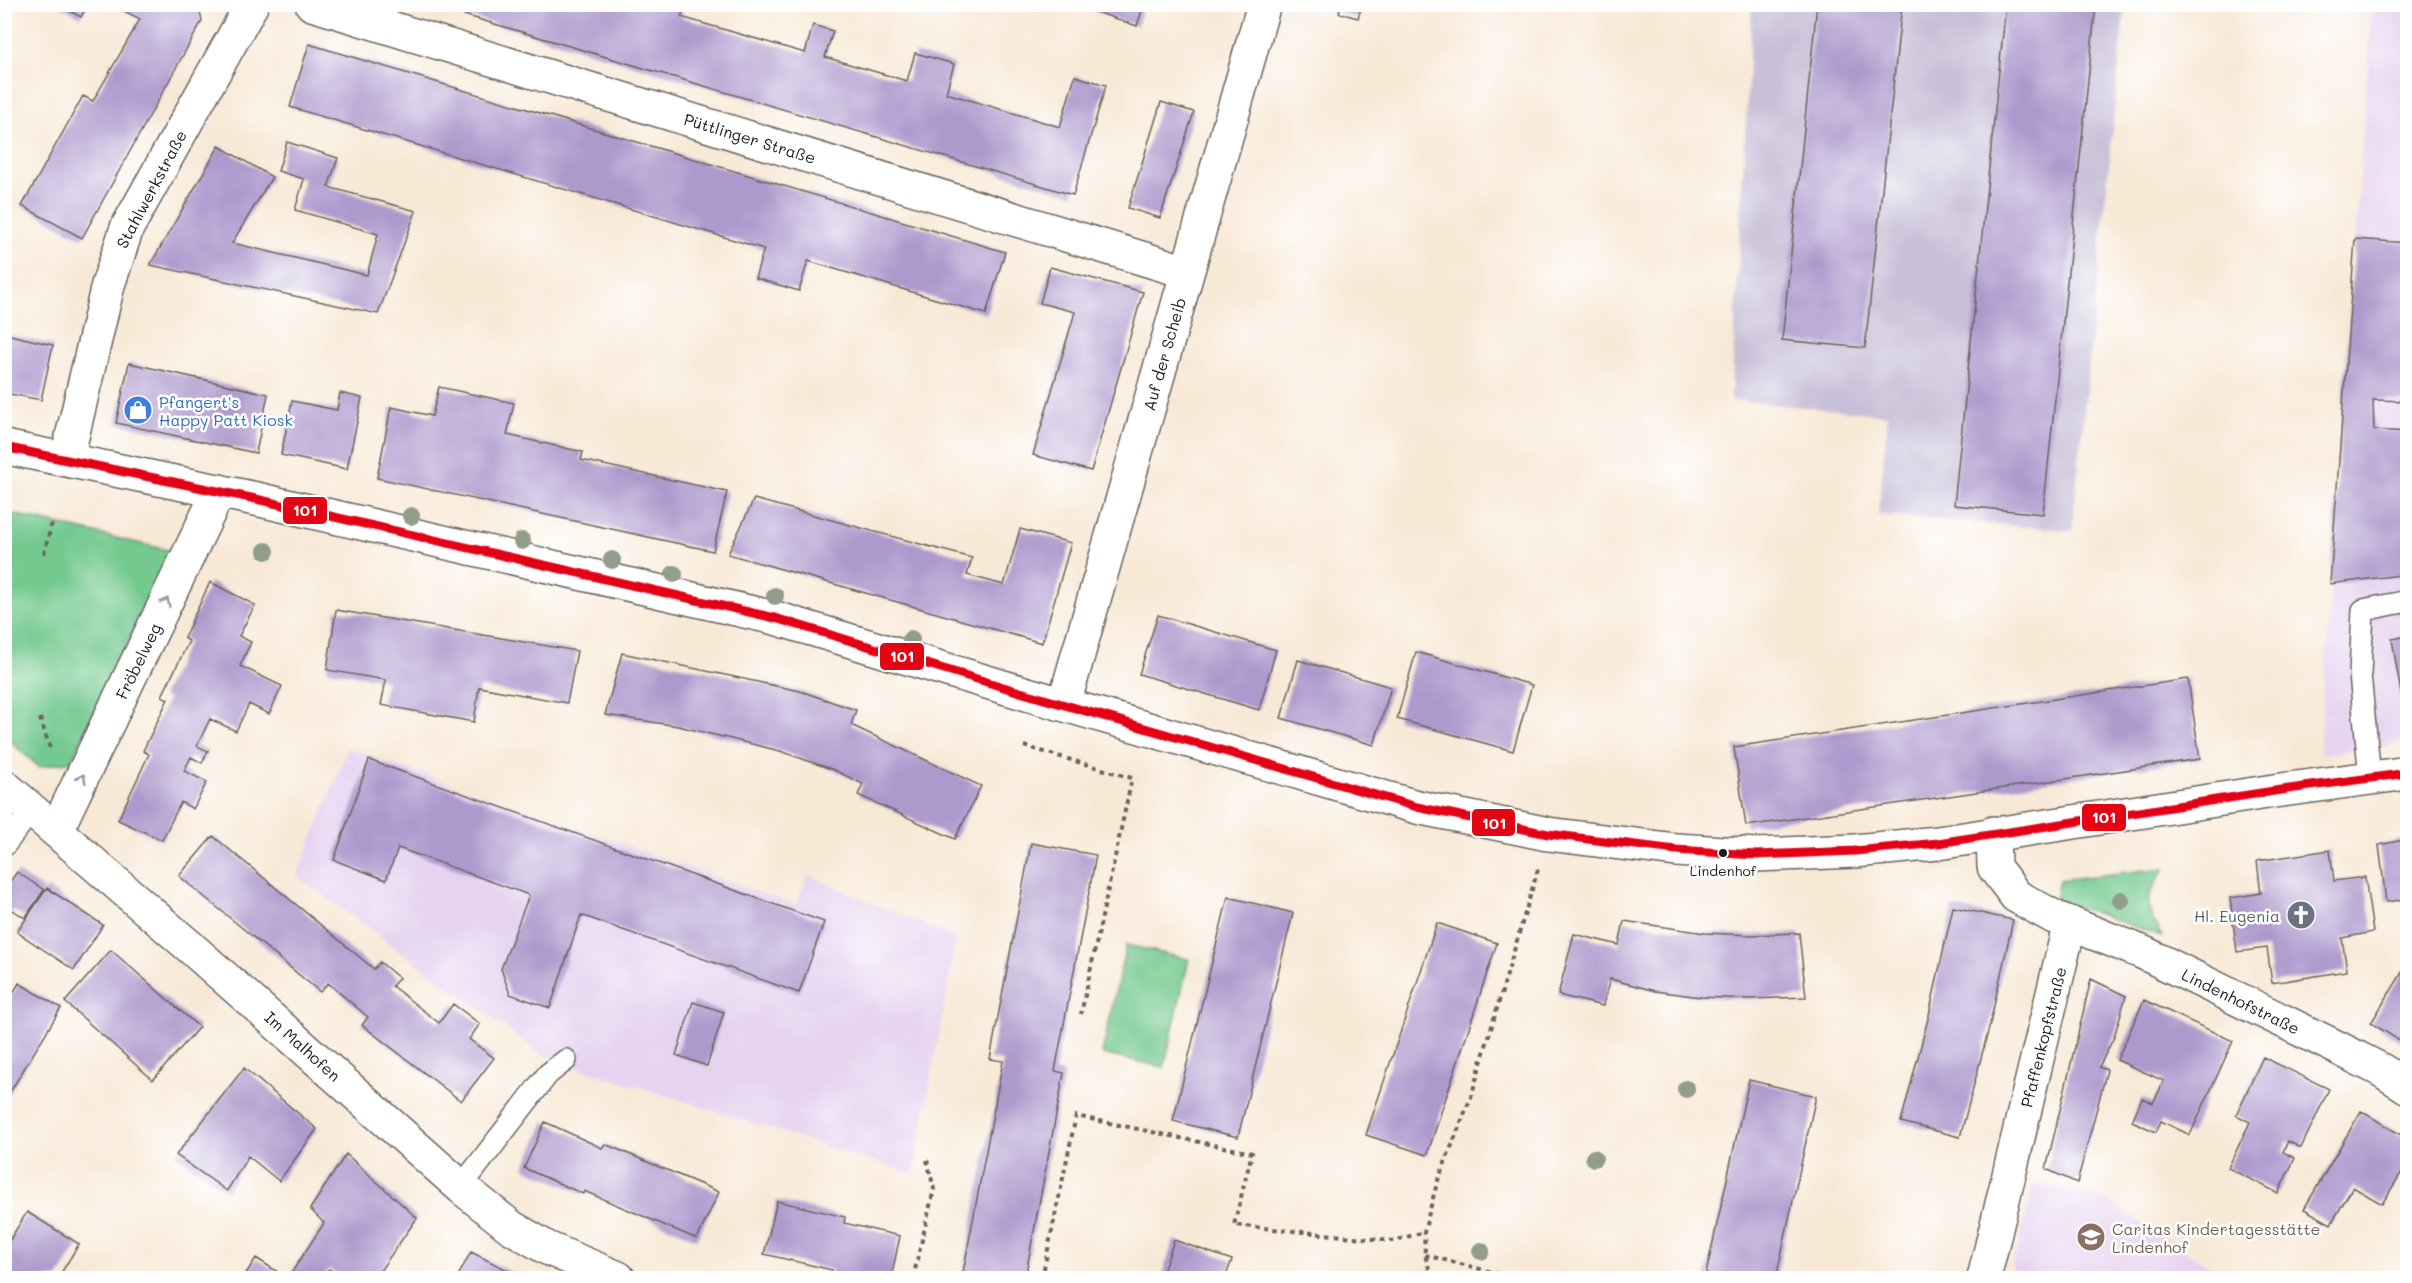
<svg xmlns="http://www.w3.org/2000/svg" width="2412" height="1283" font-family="Mali,sans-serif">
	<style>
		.built { fill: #e6d3f0 }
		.industrial { fill: #c8c0d8 }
		.green { fill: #73c98e; stroke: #487255; stroke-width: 1.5 }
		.building { fill: #ad9acd }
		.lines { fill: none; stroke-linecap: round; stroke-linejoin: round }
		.service-casing { stroke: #69645d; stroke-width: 24 }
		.minor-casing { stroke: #69645d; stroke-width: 36 }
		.tertiary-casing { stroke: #69645d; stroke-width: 36 }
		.path { stroke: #69645d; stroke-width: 4; stroke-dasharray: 4.5 4.5; stroke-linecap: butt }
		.service { stroke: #fff; stroke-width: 21 }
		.minor { stroke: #fff; stroke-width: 33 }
		.tertiary { stroke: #fff; stroke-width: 33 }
		.bus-1-casing { stroke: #fff; stroke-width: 14 }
		.bus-1 { stroke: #e30513; stroke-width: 9 }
		.tree { fill: #929e89 }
		.oneway { stroke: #999 }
		.bus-dot { fill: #1c1c1c; stroke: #fff; stroke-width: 2 }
		.labels { text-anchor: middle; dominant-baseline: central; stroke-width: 5; stroke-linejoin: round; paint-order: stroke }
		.bus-label { font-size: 14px; fill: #1c1c1c; stroke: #fff }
		.street-label { font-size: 16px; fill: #1c1c1c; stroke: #fff }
		.shop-label { font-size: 16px; fill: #366cbe; stroke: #fff; text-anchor: start }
		.worship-label { font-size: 16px; fill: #5b616d; stroke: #fff; text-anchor: end }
		.education-label { font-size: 16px; fill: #785e54; stroke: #fff; text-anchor: start }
		.line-badge { stroke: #fff; stroke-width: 2 }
		.badge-label { font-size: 16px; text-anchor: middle; font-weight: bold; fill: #fff }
	</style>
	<rect width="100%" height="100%" fill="#fff"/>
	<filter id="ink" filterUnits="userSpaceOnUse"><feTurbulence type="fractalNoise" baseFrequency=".0167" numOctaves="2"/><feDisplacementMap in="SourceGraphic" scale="12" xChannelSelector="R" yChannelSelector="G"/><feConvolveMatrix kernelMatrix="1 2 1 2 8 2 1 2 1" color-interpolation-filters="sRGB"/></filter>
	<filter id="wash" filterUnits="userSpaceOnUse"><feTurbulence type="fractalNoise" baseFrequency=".008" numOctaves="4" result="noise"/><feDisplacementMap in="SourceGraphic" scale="24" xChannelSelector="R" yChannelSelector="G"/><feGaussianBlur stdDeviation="1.35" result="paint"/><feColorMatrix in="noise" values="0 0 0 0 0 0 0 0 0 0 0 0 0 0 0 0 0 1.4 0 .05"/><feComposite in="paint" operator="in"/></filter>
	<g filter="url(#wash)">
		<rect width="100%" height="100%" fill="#f8e9d7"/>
		<!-- built -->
		<path class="built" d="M2372,5h35v737l-88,13z
			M348,748l448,157 12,-30 148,64 -42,235 -339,-107 -35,-14 -243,-177z
			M2034,1183l63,12 131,83h-219z"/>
		<!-- industrial -->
		<path class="industrial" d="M1752,5h373l-53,525 -194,-15 10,-100 -157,-15z"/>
		<!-- green -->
		<path class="green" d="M5,512l167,39 -101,210 -32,6 -34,-30z
			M2165,868c-21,31 -22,36 -3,68l-107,-37 4,-19z
			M1126,945l63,14 -25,108 -62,-13z"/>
		<g id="blocks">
			<!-- building -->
			<path class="building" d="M57,4h31l-7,13z
				M427,4h244l13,4 -3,9 124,36 8,-28 20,6 -8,26 82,24 8,-28 18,5 21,6 -8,29 114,34 15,-51 31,9 -33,110z
				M1073,4h71l-7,22z
				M1341,4h21l-4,14 -19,-5z
				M1817,4h85l-37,344 -83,-8z
				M2006,4h90l-53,510 -89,-9z
				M113,5h82l4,2 3,14 -120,217 -60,-32 61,-110 10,5 47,-82z
				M309,44l696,208 -19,62 -178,-53 -9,30 -44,-13 9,-29 -474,-142z
				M1161,102l33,10 -34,106 -32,-10z
				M287,142l51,16 -10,29 88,24 -38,103 -228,-49 69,-119 53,31 -40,66 135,32 11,-41 -83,-24 9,-31 -26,-8z
				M2355,239l53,4v158l-35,-1 1,30 34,2v142l-78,10z
				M1050,267l93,25 -52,179 -58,-16 42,-143 -35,-9z
				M6,334l47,11 -12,55 -37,-7z
				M129,363l139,31 -12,59 -140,-30z
				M439,387l75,16 -7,32 76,17 -2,8 146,32 -14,59 -336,-73 14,-71 41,9z
				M340,393l22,5 -15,71 -66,-14 11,-54 45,9z
				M754,499l218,59 -5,17 37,10 16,-56 51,14 -29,100 -314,-89z
				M210,582l45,23 -16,31 12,6 -11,24 42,20 -13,28 -20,-10 -13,27 -26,-12 -13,27 11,5 -6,12 -11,-6 -7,14 23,11 -14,27 -12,-7 -19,38 -44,-20 31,-66 -6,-3 25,-52 -6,-3 27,-55 -5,-3z
				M336,610l241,41 -10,52 -88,-16 -5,35 -93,-17 5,-25 -59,-10z
				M1158,615l118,35 -17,60 -120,-36z
				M2408,636v80l-3,1 -13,-78z
				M1416,652l116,33 -19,66 -116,-32z
				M622,653l178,38 56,19 -5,15 130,61 -26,53 -97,-44 5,-11 -29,-14 -54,-19 -102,-25 -73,-11z
				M1298,660l93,27 -17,58 -93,-27z
				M2188,679l12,80 -454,67 -12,-79z
				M369,760l455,162 -25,71 -218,-78 -31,93 -40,-14 -9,-25 28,-74 -131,-47 -12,32 -52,-20z
				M213,836l161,133 6,-7 19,16 -7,8 47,37 14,-19 27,20 -11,15 25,19 -33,43 -99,-76 6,-8 -40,-34 -8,9 -141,-116z
				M2408,839v60l-22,3 -7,-57z
				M1031,843l65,12 -41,216 9,2 -39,205h-63l41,-217 -13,-2z
				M2330,850l4,31 31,-4 8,55 -31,6 5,33 -75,12 -5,-35 -30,4 -7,-54 31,-5 -4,-32z
				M17,872l27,18 -19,28 -12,-8 -9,11v-31z
				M47,888l56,37 -29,45 -57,-38z
				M1228,897l65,16 -55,224 -65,-16z
				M1953,907l60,13 -24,108 -29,109 -59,-15 28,-107z
				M1624,921l81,12 44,2 50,-2 7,64 -57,2 -48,-2 -46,-6 -45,-12 -7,27 -45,-11 16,-61 45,11z
				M1437,923l60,20 -70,212 -61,-20z
				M111,950l88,77 -46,53 -88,-78z
				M2403,971l5,3v72l-37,-23z
				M2091,979l35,17 -12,41 -15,30 8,3 -30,113 -31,-14z
				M19,983l42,25 -57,94v-94z
				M2144,1000l89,41 -43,94 -29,-14 -5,11 -24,-11 10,-23 11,5 11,-22 -47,-21z
				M693,1002l31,10 -17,54 -31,-11z
				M2263,1057l66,32 -28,59 -13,-7 -5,11 12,6 -17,35 -50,-25 22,-46 -14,-7z
				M244,1068l73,61 -38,52 -31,-25 -21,35 -51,-36z
				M1749,1080l67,16 -40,182h-71z
				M2361,1111l47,28v23l-26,42 -29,-17 -22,37 -27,-15z
				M545,1122l57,26 3,-4 114,48 -22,47 -113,-48 -1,3 -59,-26z
				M346,1154l71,64 -42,60h-11l-5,-3 -2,3h-14l-14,-9 -7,9h-34l36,-55 -14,-14z
				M777,1201l68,16 -1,6 56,13 -9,42h-61l2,-8 -68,-16z
				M27,1212l52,32 -21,34h-54v-29z
				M1174,1240l58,20 -7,18h-64z
				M471,1252l52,26h-66z
				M256,1258l31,20h-44z"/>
		</g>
	</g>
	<g filter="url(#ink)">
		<use href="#blocks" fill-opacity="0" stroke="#69645d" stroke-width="1.5"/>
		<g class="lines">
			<!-- service casing -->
			<g class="service-casing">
				<path id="service" d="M2370,778l-10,-104 3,-64 45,-9
					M4,846l28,-36
					M461,1187l87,-113 18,-14"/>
			</g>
			<!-- minor casing -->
			<g class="minor-casing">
				<path id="minor" d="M312,4l875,268
					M67,458l41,-173 19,-57 125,-224
					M1064,704l200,-700
					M4,786l185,160 272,241 50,40 36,21 71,30
					M56,831l163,-340
					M1993,833l1,34 22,29 38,21 90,36 194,95 43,22 27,17
					M1984,1278l86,-355"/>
			</g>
			<!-- tertiary casing -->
			<g class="tertiary-casing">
				<path id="tertiary" d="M4,447l252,52 519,119 235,71 407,118 131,27 128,16 80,5 99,-4 83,-8 336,-52 134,-18"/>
			</g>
			<!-- path -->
			<path class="path" d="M44,554l8,-32
				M40,718l11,33
				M1024,746l108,32 -51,236
				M1425,1255l91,23
				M913,1278l21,-89 -7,-29
				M1042,1278l34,-162 176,37 -18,72 159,16 31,-9
				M1432,1278l-7,-23 -1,-23 13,-49 34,-86 67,-228"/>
			<!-- service -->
			<use href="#service" class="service"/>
			<!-- minor -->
			<use href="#minor" class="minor"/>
			<!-- tertiary -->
			<use href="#tertiary" class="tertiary"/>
			<!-- bus-1 casing -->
			<g class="bus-1-casing">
				<path id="bus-1" d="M4,447l252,52 519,119 235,71 407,118 131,27 128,16 80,5 99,-4 83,-8 336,-52 134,-18"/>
			</g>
			<!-- bus-1 -->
			<use href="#bus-1" class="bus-1"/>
		</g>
		<!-- trees -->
		<g class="tree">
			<circle cx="411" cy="516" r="9"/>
			<circle cx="522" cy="541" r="9"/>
			<circle cx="266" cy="551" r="9"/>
			<circle cx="612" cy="560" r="9"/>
			<circle cx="674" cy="574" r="9"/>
			<circle cx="775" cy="596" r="9"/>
			<circle cx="911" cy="639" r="9"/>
			<circle cx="2121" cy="900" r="9"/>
			<circle cx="1686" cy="1089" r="9"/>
			<circle cx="1594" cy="1158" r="9"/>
			<circle cx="1481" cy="1251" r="9"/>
		</g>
		<!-- one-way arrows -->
		<defs><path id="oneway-chevron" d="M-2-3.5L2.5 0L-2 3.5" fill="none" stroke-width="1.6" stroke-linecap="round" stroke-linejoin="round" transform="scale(1.5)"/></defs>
		<g class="oneway">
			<use href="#oneway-chevron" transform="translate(166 602) rotate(-64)"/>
			<use href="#oneway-chevron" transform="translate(82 778) rotate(-64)"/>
		</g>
	</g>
	<!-- icons -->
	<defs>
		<g id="shop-disc" transform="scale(1.5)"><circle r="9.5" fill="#3f7fe0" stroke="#fff"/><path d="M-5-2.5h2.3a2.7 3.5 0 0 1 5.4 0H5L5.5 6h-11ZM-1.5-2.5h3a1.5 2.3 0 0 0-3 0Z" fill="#fff"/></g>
		<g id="church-disc" transform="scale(1.5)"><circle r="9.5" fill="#6b7280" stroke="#fff"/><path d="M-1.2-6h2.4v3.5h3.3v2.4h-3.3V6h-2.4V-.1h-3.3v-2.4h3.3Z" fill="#fff"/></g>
		<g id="school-disc" transform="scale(1.5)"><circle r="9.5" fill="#8d6e63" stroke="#fff"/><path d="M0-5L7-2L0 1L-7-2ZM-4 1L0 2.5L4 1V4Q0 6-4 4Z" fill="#fff"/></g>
	</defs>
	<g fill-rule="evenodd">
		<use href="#shop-disc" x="138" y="410"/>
		<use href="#church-disc" x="2301" y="915"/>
		<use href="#school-disc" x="2091" y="1237"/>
	</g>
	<!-- markers -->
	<circle class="bus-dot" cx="1723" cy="853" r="5"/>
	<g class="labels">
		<!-- bus labels -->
		<g class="bus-label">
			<text x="1723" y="870">Lindenhof</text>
		</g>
		<!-- street labels -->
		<g class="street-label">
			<text transform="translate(750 138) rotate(17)">Püttlinger Straße</text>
			<text transform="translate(151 189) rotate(-62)">Stahlwerkstraße</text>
			<text transform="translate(1164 354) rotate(-74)">Auf der Scheib</text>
			<text transform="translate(138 661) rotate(-64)">Fröbelweg</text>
			<text transform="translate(2241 1001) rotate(26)">Lindenhofstraße</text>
			<text transform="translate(2043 1037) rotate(-76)">Pfaffenkopfstraße</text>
			<text transform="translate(303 1046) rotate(42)">Im Malhofen</text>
		</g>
		<!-- shop labels -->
		<g class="shop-label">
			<text x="159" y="401">Pfangert's<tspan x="159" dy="18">Happy Patt Kiosk</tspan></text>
		</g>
		<!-- worship labels -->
		<g class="worship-label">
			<text x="2280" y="915">Hl. Eugenia</text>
		</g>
		<!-- education labels -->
		<g class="education-label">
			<text x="2112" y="1228">Caritas Kindertagesstätte<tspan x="2112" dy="18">Lindenhof</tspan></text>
		</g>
	</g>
	<g class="line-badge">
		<rect x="282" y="496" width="46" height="29" rx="6" fill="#e30513"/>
		<rect x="879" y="642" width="46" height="29" rx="6" fill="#e30513"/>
		<rect x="2081" y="803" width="46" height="29" rx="6" fill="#e30513"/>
		<rect x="1471" y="808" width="45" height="29" rx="6" fill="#e30513"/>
	</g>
	<g class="badge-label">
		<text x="305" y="516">101</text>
		<text x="902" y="662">101</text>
		<text x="2104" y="823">101</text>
		<text x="1494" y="829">101</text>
	</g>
	<!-- margin -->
	<rect width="2412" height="1283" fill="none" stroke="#fff" stroke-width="24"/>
</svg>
